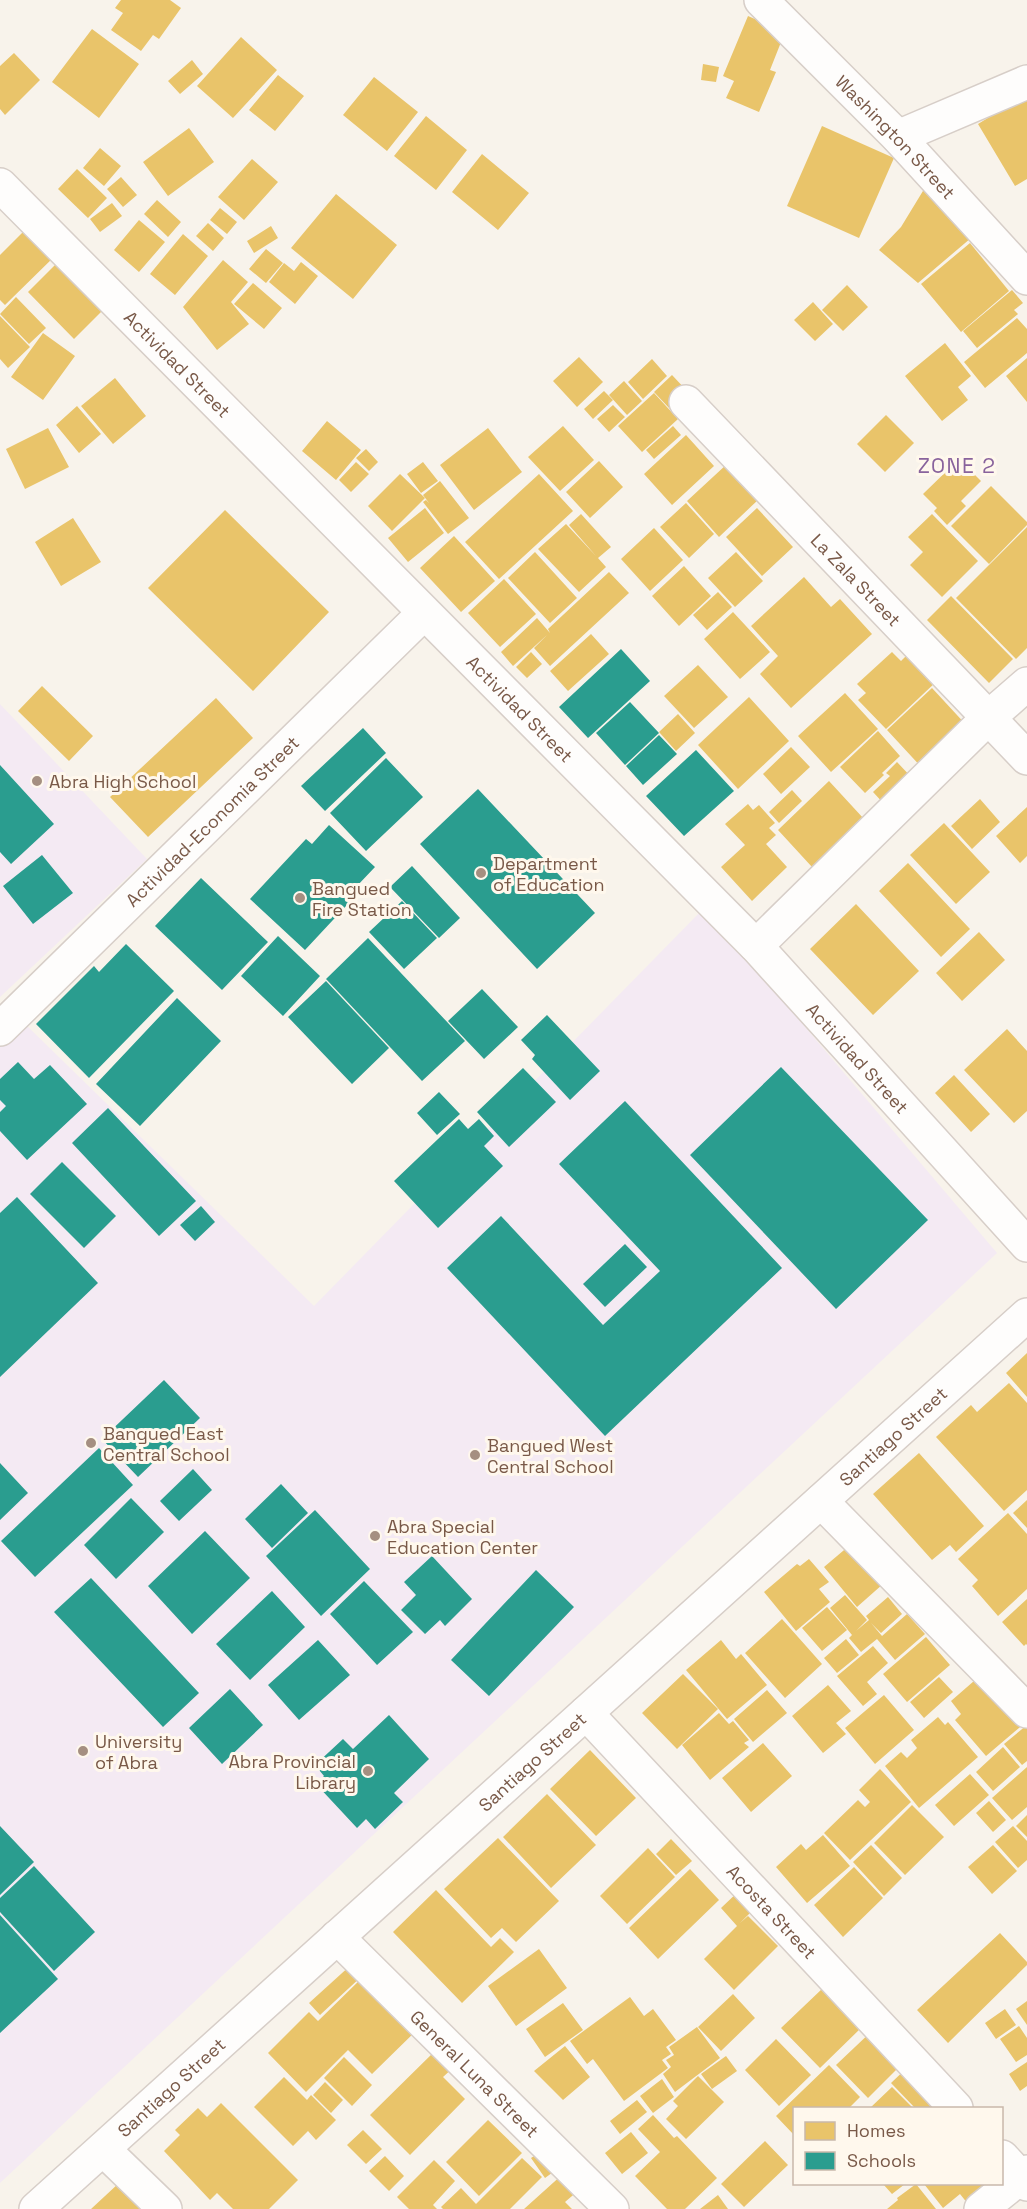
<svg xmlns="http://www.w3.org/2000/svg" width="1027" height="2209" font-family="'Space Grotesk',sans-serif">
	<style>
		.education { fill: #f4eaf3 }
		.homes { fill: #e9c46a }
		.schools { fill: #2a9d8f }
		.lines { fill: none; stroke-linecap: round; stroke-linejoin: round }
		.minor-casing { stroke: #d7cec8; stroke-width: 36 }
		.minor { stroke: #fefdfc; stroke-width: 33 }
		.poi-dot { fill: #a58f81; stroke: #fff8ed; stroke-width: 2 }
		.labels { text-anchor: middle; dominant-baseline: central; stroke-width: 6; stroke-linejoin: round; paint-order: stroke }
		.street-label { font-size: 18px; fill: #795948; stroke: #fff8ed }
		.poi-label { font-size: 18px; fill: #795948; stroke: #fff8ed; text-anchor: start }
		.quarter-label { font-size: 21px; letter-spacing: 1.5px; fill: #89639d; stroke: #fff8ed }
	</style>
	<rect width="100%" height="100%" fill="#f8f3eb"/>
	<!-- education -->
	<path class="education" d="M0,704l147,155 -147,138z
		M704,908l293,345 -997,930v-1139l22,-23 292,285z"/>
	<!-- homes -->
	<path class="homes" d="M121,0h49l11,8 -22,31 -6,-4 -12,16 -30,-21 12,-17 -8,-5z
		M748,16l37,16 -15,38 6,2 -17,40 -33,-14 8,-17 -11,-5z
		M92,29l47,35 -40,54 -47,-36z
		M241,37l36,33 -44,48 -36,-32z
		M14,53l26,27 -35,35 -5,-6v-43z
		M192,60l11,14 -23,20 -12,-13z
		M703,64l16,3 -3,15 -15,-2z
		M278,75l26,21 -29,35 -26,-21z
		M374,77l44,35 -31,39 -44,-36z
		M1027,94v85l-12,7 -37,-62z
		M426,116l41,34 -31,40 -42,-34z
		M822,126l72,32 -35,80 -72,-32z
		M189,128l25,34 -46,34 -25,-34z
		M100,148l21,18 -17,20 -21,-18z
		M482,154l47,39 -31,37 -46,-38z
		M252,159l26,23 -34,38 -26,-23z
		M77,169l30,29 -19,20 -30,-29z
		M121,177l16,18 -14,12 -16,-18z
		M926,186l45,52 -53,45 -39,-33 22,-23z
		M336,194l61,51 -44,54 -62,-51z
		M157,200l24,22 -13,15 -24,-23z
		M112,203l10,13 -22,16 -10,-13z
		M220,208l17,14 -10,12 -17,-14z
		M139,220l26,22 -26,30 -25,-22z
		M208,223l16,15 -11,13 -17,-15z
		M30,225l28,28 -53,52 -5,-5v-45z
		M271,226l7,12 -24,15 -7,-12z
		M183,234l25,22 -33,39 -25,-21z
		M970,243l39,48 -48,41 -40,-48z
		M266,249l17,14 -17,20 -17,-14z
		M61,259l46,47 -33,33 -46,-47z
		M223,260l25,22 -17,20 18,22 -32,26 -34,-43z
		M301,262l17,14 -23,28 -26,-22 15,-19 10,8z
		M253,283l29,25 -18,21 -30,-25z
		M847,285l21,22 -25,24 -21,-21z
		M1012,290l11,13 -9,7 4,4 -41,34 -14,-17z
		M16,297l30,31 -17,16 -29,-30z
		M813,302l20,22 -18,17 -21,-21z
		M0,316l30,31 -22,21 -8,-9z
		M1017,318l10,11v24l-42,35 -21,-26z
		M43,333l32,23 -32,44 -32,-23z
		M945,343l26,33 -13,11 10,13 -26,21 -37,-45z
		M579,357l24,25 -26,25 -24,-26z
		M1027,358v44l-21,-26z
		M652,359l15,17 -24,23 -15,-17z
		M672,375l16,17 -18,17 -16,-17z
		M115,378l31,38 -33,28 -32,-38z
		M624,381l18,20 -15,14 -18,-20z
		M604,391l9,9 -20,19 -9,-10z
		M654,393l24,26 -36,33 -24,-26z
		M613,405l12,12 -16,15 -12,-13z
		M77,406l24,28 -22,19 -23,-28z
		M886,415l28,28 -29,29 -28,-28z
		M327,421l34,29 -25,30 -34,-29z
		M563,426l31,34 -34,31 -32,-34z
		M673,426l8,9 -27,24 -8,-9z
		M48,428l21,39 -44,22 -19,-40z
		M488,428l34,44 -48,38 -34,-45z
		M686,435l28,31 -42,39 -28,-31z
		M366,449l12,13 -9,9 -13,-13z
		M959,459l22,22 -20,20 5,5 -19,19 -13,-14 3,-3 -14,-14z
		M599,461l24,26 -33,31 -24,-26z
		M356,462l13,12 -18,18 -12,-12z
		M423,462l15,19 -17,12 -14,-19z
		M727,464l32,35 -40,38 -32,-36z
		M400,474l25,24 -33,33 -24,-25z
		M539,474l34,37 -74,68 -34,-37z
		M440,481l29,37 -21,16 -25,-32 3,-2 3,3 -6,-8z
		M991,486l36,36v3l-38,39 -38,-38z
		M686,503l28,31 -25,24 -29,-31z
		M425,508l19,25 -36,29 -20,-24z
		M757,508l36,39 -31,29 -36,-39z
		M225,510l104,102 -76,79 -105,-103z
		M581,514l30,33 -13,11 8,9 -27,25 -41,-43 28,-25 30,32 -27,-31z
		M932,514l46,47 -36,36 -32,-32 13,-13 -15,-15z
		M73,518l28,44 -40,24 -26,-44z
		M1027,527v121l-11,11 -60,-61z
		M654,528l29,32 -33,31 -29,-32z
		M454,536l41,45 -34,31 -41,-44z
		M535,552l42,46 -27,25 -42,-45z
		M736,552l27,29 -28,26 -27,-29z
		M684,566l27,30 -32,30 -27,-30z
		M609,572l20,21 -79,73 -16,-18 13,-13 -34,31 -12,-14 36,-34 13,15 -2,-4z
		M804,577l27,30 9,-8 32,35 -81,74 -31,-34 18,-18 -27,-30z
		M504,579l32,35 -36,33 -32,-34z
		M718,592l14,15 -25,23 -14,-15z
		M951,596l62,63 -24,24 -62,-63z
		M733,612l37,40 -30,27 -36,-40z
		M591,634l18,20 -41,37 -18,-20z
		M911,651l26,30 -51,48 -28,-29 8,-7 -9,-9 35,-32 9,9z
		M531,652l11,12 -15,14 -11,-11z
		M698,665l30,32 -34,31 -30,-32z
		M42,686l51,50 -24,25 -51,-50z
		M932,688l37,40 -45,42 -37,-40z
		M845,693l33,36 -47,43 -33,-36z
		M749,697l40,44 -51,48 -40,-44z
		M216,698l37,40 -105,99 -38,-40z
		M678,714l17,19 -19,18 -17,-19z
		M878,731l22,25 -18,17 2,2 -19,18 -25,-26z
		M791,747l19,20 -29,27 -18,-20z
		M897,762l16,17 -28,26 -12,-13 17,-16 -4,-3z
		M829,781l35,38 -52,48 -34,-37z
		M792,790l10,11 -23,22 -10,-11z
		M980,799l20,23 -28,27 -21,-23z
		M748,804l5,6 6,-5 16,18 -6,5 7,7 -10,9 21,23 -35,34 -31,-34 24,-22 -20,-21z
		M1027,807v49l-7,7 -24,-27z
		M944,823l46,49 -34,32 -46,-49z
		M908,863l62,66 -29,28 -62,-66z
		M856,904l63,67 -46,44 -63,-66z
		M979,932l26,28 -43,41 -26,-28z
		M1007,1029l20,22v60l-13,12 -50,-53z
		M954,1075l36,39 -19,18 -36,-39z
		M1027,1353v44l-21,-24z
		M1009,1383l18,20v87l-23,21 -68,-74 35,-32 6,7z
		M919,1453l65,73 -28,26 -6,-7 -18,15 -59,-66z
		M1027,1500v28l-14,-15z
		M1008,1513l19,21v55l-29,27 -26,-30 6,-6 -20,-21z
		M850,1545l33,39 -26,23 -33,-40z
		M809,1559l20,23 -10,7 11,13 -34,29 -32,-39 33,-28 3,2z
		M845,1595l22,25 -11,11 13,-11 -3,-4 22,-19 14,17 -21,19 -10,-10 11,13 25,-22 18,20 -30,26 -18,-21 -16,13 -12,-14 3,-3 -22,-27z
		M1027,1599v46l-1,-1 -2,2 -22,-24z
		M827,1607l20,23 -25,21 -20,-23z
		M782,1619l40,45 -37,34 -40,-45z
		M926,1637l24,28 -43,37 -24,-28z
		M846,1639l13,16 -22,18 -13,-15z
		M721,1640l15,19 5,-5 26,31 -40,34 -41,-49z
		M873,1646l15,17 -21,19 10,12 -14,12 -26,-30z
		M683,1674l35,35 -41,40 -35,-36z
		M982,1674l44,48 -40,34 -31,-36 6,-6 -10,-13z
		M939,1677l14,15 -29,26 -14,-16z
		M828,1685l23,26 -15,12 10,11 -23,19 -31,-37z
		M767,1690l20,23 -34,29 -19,-23z
		M884,1695l30,35 -39,34 -30,-36z
		M719,1713l10,11 4,-3 16,19 -5,3 5,4 -39,33 -28,-35z
		M938,1717l7,8 3,-3 30,35 -59,51 -34,-42 16,-14 6,6 10,-10 -6,-8z
		M1027,1725v36l-5,4 -18,-21z
		M763,1743l29,33 -41,36 -29,-34z
		M1003,1747l17,20 -27,24 -17,-19z
		M590,1750l46,48 -40,38 -46,-47z
		M1027,1767v40l-15,13 -20,-22z
		M880,1769l31,33 -61,58 -26,-27 34,-33 7,7 5,-5 -11,-12z
		M970,1774l19,21 -35,31 -19,-21z
		M547,1794l49,51 -45,43 -48,-51z
		M989,1801l17,19 -13,12 -17,-19z
		M912,1805l32,32 -39,38 -31,-32z
		M1027,1815v22l-11,-11z
		M1013,1826l14,15v19l-9,8 -23,-26z
		M823,1835l27,31 -43,37 -31,-36 25,-23 5,6z
		M498,1838l61,63 -43,41 -14,-14 -11,10 -47,-49z
		M671,1839l21,22 -16,14 -20,-21z
		M871,1845l31,33 -18,18 -31,-34z
		M993,1845l24,26 -25,23 -24,-27z
		M648,1848l27,29 -48,47 -27,-28z
		M854,1867l29,31 -40,39 -29,-32z
		M690,1869l29,31 -61,59 -29,-31z
		M436,1890l55,57 9,-9 14,14 -52,51 -69,-71z
		M740,1890l16,17 -16,16 8,-7 30,30 -44,44 -30,-31 33,-33 -16,-18z
		M1000,1933l27,29v3l-79,78 -31,-33z
		M539,1949l28,39 -51,38 -28,-40z
		M352,1964l11,11 -43,40 -11,-12z
		M367,1973l53,54 -48,47 -24,-24 -42,42 -38,-39 41,-41 9,9z
		M823,1988l38,40 -41,40 -39,-40z
		M733,1994l22,24 -34,33 -23,-24z
		M630,1997l14,19 9,-7 23,31 -10,7 5,7 -9,6 6,8 -44,33 -31,-42 -6,5 -17,-23z
		M1027,2001v24l-11,-16z
		M563,2003l20,27 -38,27 -19,-28z
		M1005,2009l11,16 -20,14 -11,-16z
		M1019,2026l8,12v17l-11,7 -16,-23z
		M697,2027l23,31 -45,34 -12,-18 8,-7 -5,-7 8,-5 -5,-8z
		M874,2029l31,32 -37,37 -32,-33z
		M776,2039l35,36 -32,31 -34,-36z
		M565,2046l25,31 -27,23 -29,-29z
		M437,2049l17,18 -11,10 22,22 -55,56 -40,-40z
		M726,2056l11,15 -25,18 -11,-15z
		M344,2057l28,28 -20,21 -28,-28z
		M914,2061l32,33 -15,14h-16l-24,-25z
		M1027,2062v24l-7,5 -11,-17z
		M829,2065l31,32 -11,11h-55v27l-18,-19z
		M698,2076l26,26 -38,37 -20,-20 12,-13 -5,-5z
		M284,2077l23,23 4,-5 25,25 -20,20 -8,-9 -15,15 -39,-39z
		M662,2079l12,18 -21,16 -13,-17z
		M325,2082l18,18 -12,13 -18,-18z
		M892,2087l21,21h-43z
		M637,2100l10,12 -27,22 -10,-13z
		M221,2103l77,77 -29,29h-36l-16,-16 -7,7 -46,-49 16,-16 -5,-5 23,-22 9,9z
		M653,2115l21,23 3,-2 40,42 -32,31h-18l-32,-33 25,-24 -22,-23z
		M488,2120l34,33 -43,43 -33,-34z
		M363,2130l19,19 -16,15 -19,-19z
		M631,2132l17,21 -26,21 -17,-21z
		M765,2141l23,24 -44,42 -23,-23z
		M546,2148l14,19 -15,11 -14,-20z
		M385,2156l19,20 -15,15 -20,-20z
		M522,2158l20,19 -32,32h-67l-2,-2 20,-19 15,16z
		M434,2160l21,21 -22,24 4,4h-28l-12,-12z
		M564,2173l15,17 -14,12 7,7h-48z
		M119,2183l24,26h-52z
		M883,2184h22l-13,10z
		M916,2184l20,25h-49l11,-9 -1,-2z
		M924,2184h62l8,10 -22,15 -12,-15 -17,14z
		M718,2195l10,14h-28z"/>
	<!-- schools -->
	<path class="schools" d="M621,649l29,32 -62,57 -29,-31z
		M630,702l29,31 -34,32 -29,-32z
		M363,728l23,25 -61,58 -24,-25z
		M659,735l18,19 -34,31 -17,-19z
		M696,750l38,41 -50,45 -38,-40z
		M386,758l37,39 -57,54 -36,-38z
		M0,765l54,59 -43,40 -11,-12z
		M478,789l117,124 -58,56 -117,-125z
		M329,825l46,42 -19,20 4,4 -55,59 -55,-51 56,-60 6,5z
		M42,855l31,38 -40,31 -30,-38z
		M412,866l48,52 -21,20 -49,-51z
		M201,878l67,64 -46,48 -67,-64z
		M402,901l35,37 -33,31 -35,-37z
		M278,936l42,40 -37,40 -42,-40z
		M368,938l97,103 -43,40 -96,-102z
		M126,944l48,47 -85,87 -53,-54 58,-58 5,6z
		M326,981l63,67 -37,36 -64,-67z
		M482,989l36,38 -34,32 -36,-38z
		M177,998l44,43 -81,85 -44,-42z
		M547,1015l53,56 -30,29 -38,-41 3,-4 -14,-15z
		M18,1062l16,17 16,-14 37,39 -60,56 -27,-29v-19l6,-6 -6,-6v-21z
		M781,1067l147,153 -92,89 -146,-154z
		M523,1068l33,34 -47,45 -32,-35z
		M439,1092l21,22 -23,21 -20,-22z
		M625,1101l157,167 -177,168 -158,-168 54,-52 102,109 57,-54 -101,-107z
		M108,1108l88,93 -37,35 -87,-93z
		M459,1119l9,10 11,-10 15,17 -10,10 19,20 -65,62 -44,-47z
		M62,1162l54,54 -32,32 -54,-54z
		M17,1197l81,86 -98,94v-164z
		M201,1206l14,16 -20,19 -15,-16z
		M625,1244l22,23 -42,40 -22,-23z
		M164,1380l36,38 -62,59 -36,-38z
		M99,1448l34,37 -98,92 -34,-36z
		M0,1463l28,30 -28,27z
		M193,1469l19,21 -33,31 -19,-20z
		M281,1484l27,29 -36,35 -27,-29z
		M131,1498l33,34 -48,47 -32,-34z
		M315,1510l55,59 -49,47 -55,-60z
		M205,1531l45,47 -58,56 -44,-48z
		M432,1556l40,43 -27,27 -5,-6 -15,14 -24,-24 15,-15 -12,-13z
		M536,1570l38,37 -85,89 -38,-36z
		M91,1578l108,115 -36,34 -109,-115z
		M364,1581l49,51 -36,33 -47,-51z
		M272,1591l33,36 -55,53 -34,-36z
		M318,1640l32,35 -51,45 -31,-35z
		M230,1689l33,36 -41,39 -33,-36z
		M389,1715l40,44 -35,34 9,9 -28,27 -9,-10 -9,9 -41,-44 8,-8 -9,-11 28,-26 10,10z
		M0,1826l34,36 -34,33z
		M34,1866l61,66 -41,39 -54,-59v-14z
		M0,1915l58,64 -58,54z"/>
	<g class="lines">
		<!-- minor casing -->
		<g class="minor-casing">
			<g id="minor">
				<path id="s1" d="M761,0l137,137 129,141"/>
				<path d="M898,137l129,-55"/>
				<path id="s2" d="M0,185l756,761 271,299"/>
				<path id="s3" d="M686,402l341,356"/>
				<path d="M756,946l233,-229 38,-33"/>
				<path id="s4" d="M0,1029l424,-416"/>
				<path d="M821,1501l206,210"/>
				<path id="s5" d="M586,1713l370,395"/>
				<path id="s6" d="M337,1937l275,272"/>
				<path d="M103,2149l62,60"/>
				<path d="M1002,2157l25,27"/>
				<path id="s7" d="M36,2209l991,-894"/>
				<path d="M981,2209l46,-37"/>
			</g>
		</g>
		<!-- minor -->
		<use href="#minor" class="minor"/>
	</g>
	<!-- markers -->
	<g class="poi-dot">
		<circle cx="37" cy="781" r="6"/>
		<circle cx="481" cy="873" r="6"/>
		<circle cx="300" cy="898" r="6"/>
		<circle cx="91" cy="1443" r="6"/>
		<circle cx="475" cy="1455" r="6"/>
		<circle cx="375" cy="1536" r="6"/>
		<circle cx="83" cy="1751" r="6"/>
		<circle cx="368" cy="1771" r="6"/>
	</g>
	<g class="labels">
		<!-- street labels -->
		<g class="street-label">
			<text stroke="none"><textPath href="#s1" startOffset="192">Washington Street</textPath></text>
			<text stroke="none"><textPath href="#s2" startOffset="252">Actividad Street</textPath></text>
			<text stroke="none"><textPath href="#s3" startOffset="246">La Zala Street</textPath></text>
			<text stroke="none"><textPath href="#s2" startOffset="738">Actividad Street</textPath></text>
			<text stroke="none"><textPath href="#s4" startOffset="297">Actividad-Economia Street</textPath></text>
			<text stroke="none"><textPath href="#s2" startOffset="1224">Actividad Street</textPath></text>
			<text stroke="none"><textPath href="#s7" startOffset="1154">Santiago Street</textPath></text>
			<text stroke="none"><textPath href="#s7" startOffset="668">Santiago Street</textPath></text>
			<text stroke="none"><textPath href="#s5" startOffset="272">Acosta Street</textPath></text>
			<text stroke="none"><textPath href="#s6" startOffset="194">General Luna Street</textPath></text>
			<text stroke="none"><textPath href="#s7" startOffset="182">Santiago Street</textPath></text>
		</g>
		<!-- poi labels -->
		<g class="poi-label">
			<text x="49" y="781">Abra High School</text>
			<text x="493" y="863">Department<tspan x="493" dy="21">of Education</tspan></text>
			<text x="312" y="888">Bangued<tspan x="312" dy="21">Fire Station</tspan></text>
			<text x="103" y="1433">Bangued East<tspan x="103" dy="21">Central School</tspan></text>
			<text x="487" y="1445">Bangued West<tspan x="487" dy="21">Central School</tspan></text>
			<text x="387" y="1526">Abra Special<tspan x="387" dy="21">Education Center</tspan></text>
			<text x="95" y="1741">University<tspan x="95" dy="21">of Abra</tspan></text>
			<text x="356" y="1761" text-anchor="end">Abra Provincial<tspan x="356" dy="21">Library</tspan></text>
		</g>
		<!-- quarter labels -->
		<g class="quarter-label">
			<text x="957" y="465">ZONE 2</text>
		</g>
	</g>
	<!-- legend -->
	<rect x="793" y="2107" width="210" height="78" fill="#fff8ed" stroke="#c9b8ab" stroke-width="1.5"/>
	<rect x="805" y="2122" width="30" height="18" fill="#e9c46a" stroke="#c9b8ab" stroke-width="1.5"/>
	<text x="847" y="2137" font-size="18" fill="#795948">Homes</text>
	<rect x="805" y="2152" width="30" height="18" fill="#2a9d8f" stroke="#c9b8ab" stroke-width="1.5"/>
	<text x="847" y="2167" font-size="18" fill="#795948">Schools</text>
</svg>
